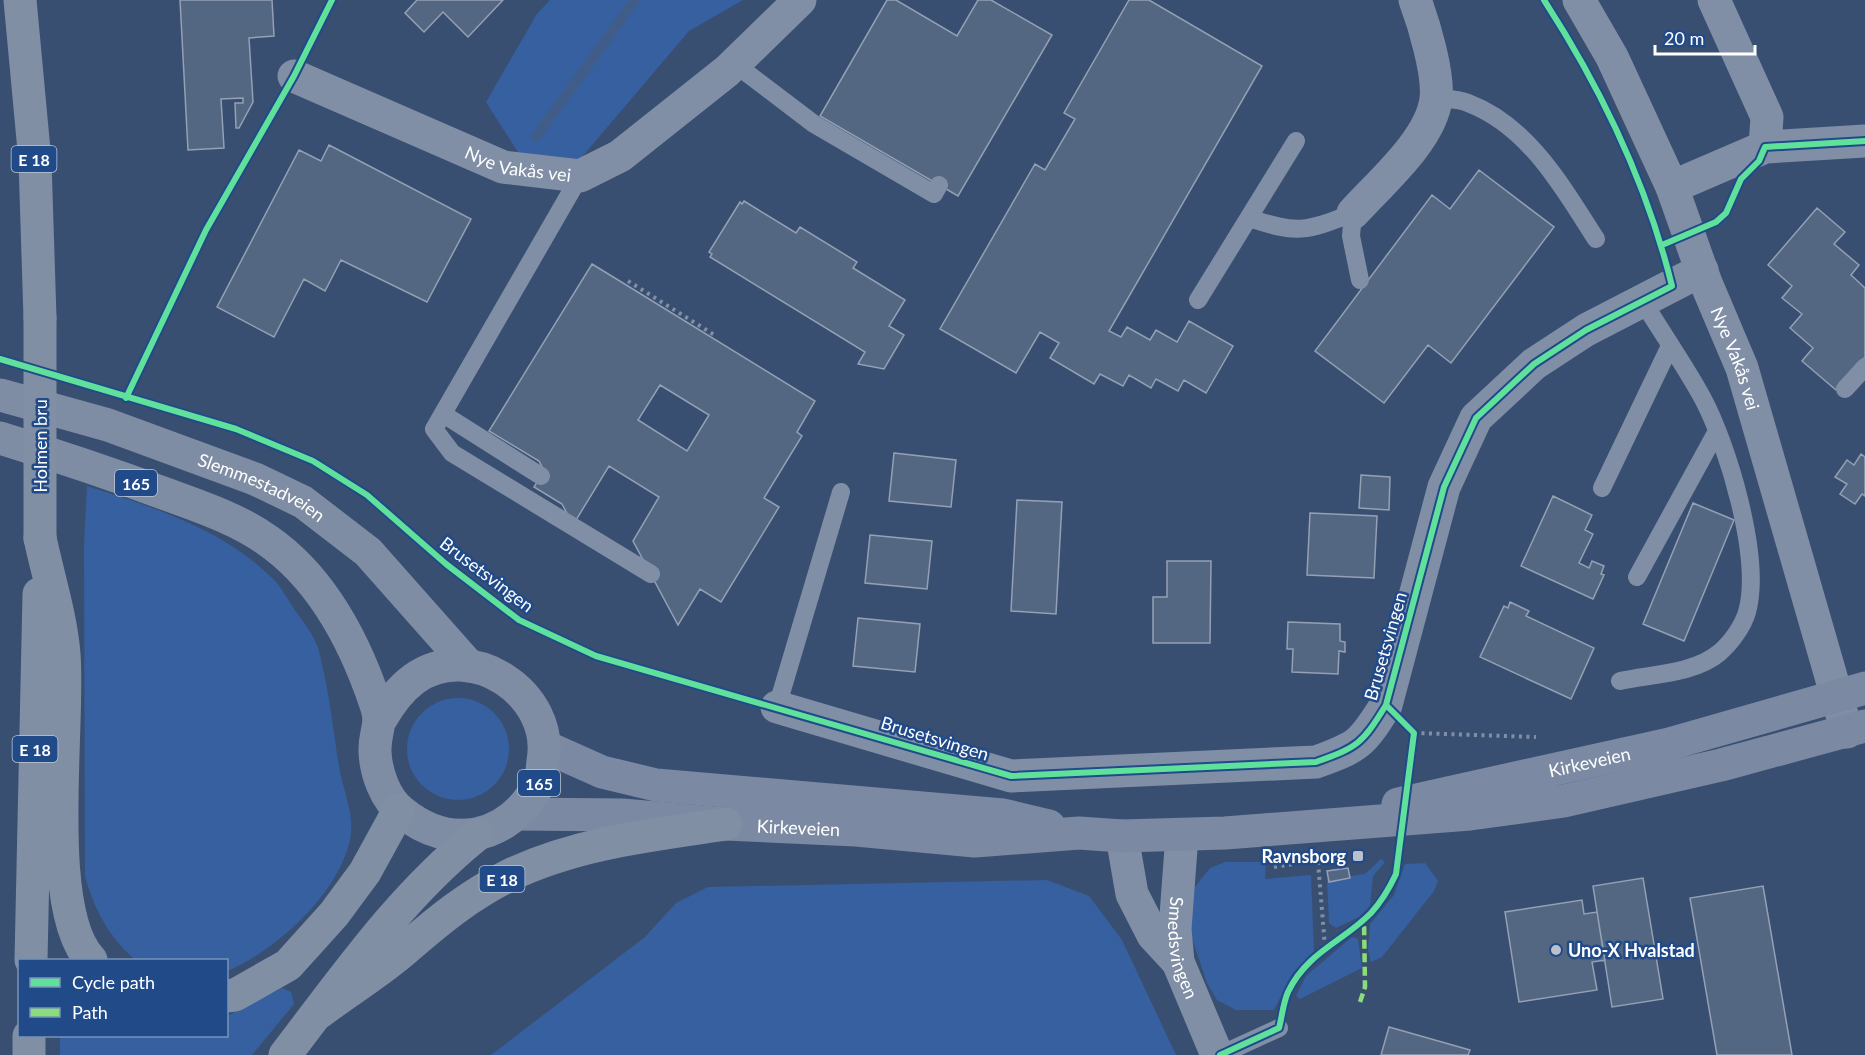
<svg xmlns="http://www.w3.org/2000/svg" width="1865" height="1055" font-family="Lato,sans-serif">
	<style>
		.green { fill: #36609f }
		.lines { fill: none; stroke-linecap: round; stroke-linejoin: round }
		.stream { stroke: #405d8a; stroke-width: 10 }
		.building { fill: #546782; stroke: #94a0b4; stroke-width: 1.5; fill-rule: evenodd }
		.path { stroke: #808fa6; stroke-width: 4; stroke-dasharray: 3 4.5; stroke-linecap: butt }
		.lane { stroke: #808fa6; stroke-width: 18 }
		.street { stroke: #808fa6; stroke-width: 33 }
		.secondary { stroke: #7b8aa2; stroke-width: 33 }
		.primary { stroke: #7f8da4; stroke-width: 33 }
		.highway { stroke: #808fa4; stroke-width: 33 }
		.highway-bridge { stroke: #808fa4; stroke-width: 33 }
		.quiet { stroke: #8add7b; stroke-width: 4.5; stroke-dasharray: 9 4.5; stroke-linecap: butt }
		.cycleway-casing { stroke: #214a89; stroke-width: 10 }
		.cycleway { stroke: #60e19b; stroke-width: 6 }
		.poi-dot { fill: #bac1cd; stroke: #214a89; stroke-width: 2 }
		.labels { text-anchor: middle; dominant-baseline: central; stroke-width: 5; stroke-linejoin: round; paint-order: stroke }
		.shield { fill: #214a89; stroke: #bcc9dc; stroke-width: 1.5 }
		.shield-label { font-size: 16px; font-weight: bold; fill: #fff }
		.street-label { font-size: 18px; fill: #fff; stroke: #214a89 }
		.poi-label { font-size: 18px; font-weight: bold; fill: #fff; stroke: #214a89; text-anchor: end }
	</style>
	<rect width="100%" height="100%" fill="#394f71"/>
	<!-- green -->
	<path class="green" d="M550,0h193l-54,31 -113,133 -55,-7 -35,-55 51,-88z
		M87,486c68,22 138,43 189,96 7,8 12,18 18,27 7,10 17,22 22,34 4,8 5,18 7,26 8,35 11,69 17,103 5,24 16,47 9,72 -14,53 -74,107 -122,127l-1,-11h-91c-27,-25 -40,-49 -50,-84l-1,-331z
		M407 749a51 51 0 1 1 102 0a51 51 0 1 1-102 0Z
		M1381,859l4,3 -12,14 -3,30 -11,11 -23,11 -7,-5 -2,-44 38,-5z
		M1225,862h41l-1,17 46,-4 3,77 -22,22 -18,36h-38l-19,-10 -10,-17 -17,-51 4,-44 16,-20z
		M1425,863l13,18 -4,10 -52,66 -11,5 -3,-13 2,-25 24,-29 11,-31z
		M1047,880l42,16 33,44 54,115h-685l154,-118 31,-34 32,-16z
		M1352,937l6,2 4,29 -62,31 -4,-3 10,-20z
		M282,988l9,4 3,12 -42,51h-192v-19h166l1,-20z"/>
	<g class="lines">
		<!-- stream -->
		<path class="stream" d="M536,137l99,-137"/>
	</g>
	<!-- building -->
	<path class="building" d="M180,0h92l2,36 -25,2 4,64 -14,26h-3l-1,-25h8v-5l-22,1 3,49 -36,2z
		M417,0h86l-35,37 -25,-25 -19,20 -19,-19z
		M887,0h9l61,36 21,-36h13l61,35 -94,161 -138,-80z
		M1129,0h20l113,66 -153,265 12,6 6,-10 23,13 6,-10 21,12 12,-21 44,25 -27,47 -22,-13 -6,11 -22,-12 -5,9 -22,-13 -6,11 -23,-12 -6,10 -44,-26 9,-15 -19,-11 -24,41 -76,-44 95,-165 10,6 30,-51 -11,-6z
		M329,145l142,74 -44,83 -86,-42 -16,31 -21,-12 -30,58 -57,-30 82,-157 22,11z
		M1479,170l75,57 -103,136 -23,-18 -44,58 -69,-52 117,-156 18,14z
		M744,201l52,32 4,-6 57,35 -4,6 52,32 -16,26 15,9 -20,34 -26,-5 7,-12 -155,-95 2,-3 -3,-2 31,-50 2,2z
		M1817,208l28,24 -11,12 25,21 -8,10 14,13v69l-29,33 -34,-29 11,-13 -23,-20 12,-14 -20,-16 10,-12 -24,-21z
		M592,264l223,137 -18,31 5,4 -38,62 15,9 -58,95 -21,-13 -22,36 -45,-84 26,-44 -50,-31 -36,59 -11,-21 -28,-17 10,-16 -5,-10 -50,-30zM660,385l49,30 -22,36 -49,-31z
		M894,453l62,7 -5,47 -62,-6z
		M1861,454l4,3v39l-3,-2 -7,10 -15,-10 7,-10 -12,-7 12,-17 7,5z
		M1361,475l29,2 -1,33 -30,-2z
		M1553,496l39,19 -7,15 8,4 -14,29 10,5 3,-7 12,5 -3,8 3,1 -11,24 -72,-33z
		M1017,500l45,2 -6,112 -45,-3z
		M1693,503l41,17 -50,121 -41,-17z
		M1310,513l67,3 -3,62 -67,-3z
		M870,535l62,6 -5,48 -62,-6z
		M1167,561h44l-1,82h-57v-46h14z
		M1510,602l19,9 -3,5 68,32 -23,51 -91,-42 24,-51 4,2z
		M858,618l62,6 -5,48 -62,-6z
		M1288,622l52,2v17l5,1v10l-6,-1 -1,23 -46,-2 1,-23h-6z
		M1348,868l2,10 -21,4 -2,-11z
		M1643,878l20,121 -51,8 -19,-121z
		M1763,886l29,169h-75l-27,-157z
		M1582,900l2,14 13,-2 8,48 -13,2 5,28 -78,12 -14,-90z
		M1389,1027l81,23 -2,5h-87z"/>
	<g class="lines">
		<!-- path -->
		<path class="path" d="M628,281l88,55
			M1414,733l122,4
			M1318,862l7,85
			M1274,867l20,-3"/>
		<!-- lane -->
		<path class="lane" d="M735,64l79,60 120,70 5,-9
			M1436,98c10,1 23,1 32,5 61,23 95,85 128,136
			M580,176l-146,253 18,24 199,121
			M1249,218c49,16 56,14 104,-5l-2,23 9,44
			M1198,300l98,-159
			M1845,389l20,-22
			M443,414l98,62
			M1602,488l68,-142
			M1637,577l80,-146
			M1620,681c31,-7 74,-7 99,-28 12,-10 24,-27 28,-41 15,-53 -19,-167 -45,-215 -18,-33 -40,-64 -60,-97
			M777,707l64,-215
			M1220,1055l59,-27"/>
		<!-- street -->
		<g class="street">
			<path id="s1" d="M1579,0l33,57 60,130 34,96 36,85 105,364"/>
			<path d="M1714,0l53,117 -2,30"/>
			<path id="s2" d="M294,76l209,91 77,9 40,-20 107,-85 73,-71"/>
			<path d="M1672,187l93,-40 100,-6"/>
			<path d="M1353,213c27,-30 78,-73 83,-114 3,-25 -12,-75 -21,-99"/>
			<path d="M777,707l234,69 305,-14c42,-15 46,-18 70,-57l58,-218 32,-69 58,-54 52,-34 116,-60"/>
			<path id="s3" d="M1182,835l-7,94 3,33 39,93"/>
			<path d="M1122,836l10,58 21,41 25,27"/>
		</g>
		<!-- secondary -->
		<g class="secondary">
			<path d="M546,747l56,25 54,13 347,30 46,11"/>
			<path id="s4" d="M1398,804l271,-60 196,-56"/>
			<path id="s5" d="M517,814l105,1 104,9 130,6 119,11 104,-8 43,3 103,-3 245,-19 94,-13 157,-36 144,-39"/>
		</g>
		<!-- primary -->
		<g class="primary">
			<path id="s6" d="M0,395l108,30 147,54 48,23 65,50 101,114"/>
			<path d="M0,438c55,17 109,35 163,55 35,13 73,25 104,47 55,38 87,100 108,162 9,24 -1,28 0,50 1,21 10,47 27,60 48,39 105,28 136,-26 4,-7 4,-17 5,-25 12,-67 -72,-123 -129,-82 -15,11 -24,24 -33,40"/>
		</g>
		<!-- highway -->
		<path class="highway" d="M20,0l15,161 5,157
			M40,538c8,38 21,78 24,116 6,71 -21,256 27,306
			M31,960l8,-366
			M226,996l9,-1 53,-30 46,-51 31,-42 34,-62
			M316,1015c30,-23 64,-43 92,-68 32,-28 62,-52 100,-71 68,-33 144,-41 218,-52
			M29,1055v-19
			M285,1055c60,-78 115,-158 192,-220"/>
		<!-- highway-bridge -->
		<path class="highway-bridge" d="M40,318v220"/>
		<!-- quiet -->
		<path class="quiet" d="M1360,1002l5,-15 -1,-69"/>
		<!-- cycleway casing -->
		<g class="cycleway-casing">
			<path id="cycleway" d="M1662,245l54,-23 10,-9 15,-34 18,-18 6,-14 100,-6
				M0,359l236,70 77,32 54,34 79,69 73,56 77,36 415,120 305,-14c42,-15 46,-18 70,-57l58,-218 32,-69 58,-54 52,-34 86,-44c-25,-102 -71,-198 -128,-286
				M126,398l80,-168 88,-154 38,-76
				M1220,1055l59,-27c3,-11 4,-25 9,-36 19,-40 56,-51 83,-79 11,-12 18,-24 25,-39l18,-141 -28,-28"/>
		</g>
		<!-- cycleway -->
		<use href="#cycleway" class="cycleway"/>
	</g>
	<!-- markers -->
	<g class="poi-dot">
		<rect x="1352" y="850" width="12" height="12" rx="3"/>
		<circle cx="1556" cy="950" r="6"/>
	</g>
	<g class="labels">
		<!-- shield labels -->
		<g class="shield">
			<rect x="11.5" y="146" width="45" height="26" rx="4.5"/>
			<rect x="115" y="470" width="42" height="26" rx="4.5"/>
			<rect x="12.5" y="736" width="45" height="26" rx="4.5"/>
			<rect x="518" y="770" width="42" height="26" rx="4.5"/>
			<rect x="479.5" y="866" width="45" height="26" rx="4.5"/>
		</g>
		<g class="shield-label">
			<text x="34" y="159">E 18</text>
			<text x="136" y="483">165</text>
			<text x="35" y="749">E 18</text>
			<text x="539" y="783">165</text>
			<text x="502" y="879">E 18</text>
		</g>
		<!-- street labels -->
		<g class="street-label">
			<text stroke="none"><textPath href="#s2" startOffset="242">Nye Vakås vei</textPath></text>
			<text stroke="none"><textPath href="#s1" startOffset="392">Nye Vakås vei</textPath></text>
			<text transform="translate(40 446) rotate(-90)">Holmen bru</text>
			<text stroke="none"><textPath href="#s6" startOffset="278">Slemmestadveien</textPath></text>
			<text transform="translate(487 574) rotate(37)">Brusetsvingen</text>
			<text transform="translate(1385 646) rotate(-74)">Brusetsvingen</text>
			<text transform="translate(935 738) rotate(17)">Brusetsvingen</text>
			<text stroke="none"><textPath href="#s4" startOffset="196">Kirkeveien</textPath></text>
			<text stroke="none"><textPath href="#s5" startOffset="282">Kirkeveien</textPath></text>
			<text stroke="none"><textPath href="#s3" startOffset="114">Smedsvingen</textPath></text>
		</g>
		<!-- poi labels -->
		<g class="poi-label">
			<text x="1346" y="856">Ravnsborg</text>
			<text x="1568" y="950" text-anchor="start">Uno-X Hvalstad</text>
		</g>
	</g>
	<!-- legend -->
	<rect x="18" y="959" width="210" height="78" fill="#214a89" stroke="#7a92b8" stroke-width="1.5"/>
	<rect x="30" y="978" width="30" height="9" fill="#60e19b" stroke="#7a92b8" stroke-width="1.5"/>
	<text x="72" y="989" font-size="18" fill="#ffffff">Cycle path</text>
	<rect x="30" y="1008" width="30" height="9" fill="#8add7b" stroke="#7a92b8" stroke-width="1.5"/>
	<text x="72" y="1019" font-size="18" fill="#ffffff">Path</text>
	<!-- scale -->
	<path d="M1655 45v9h100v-9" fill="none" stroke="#ffffff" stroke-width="3"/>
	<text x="1664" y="45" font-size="18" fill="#ffffff" stroke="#214a89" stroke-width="4.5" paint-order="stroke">20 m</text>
</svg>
